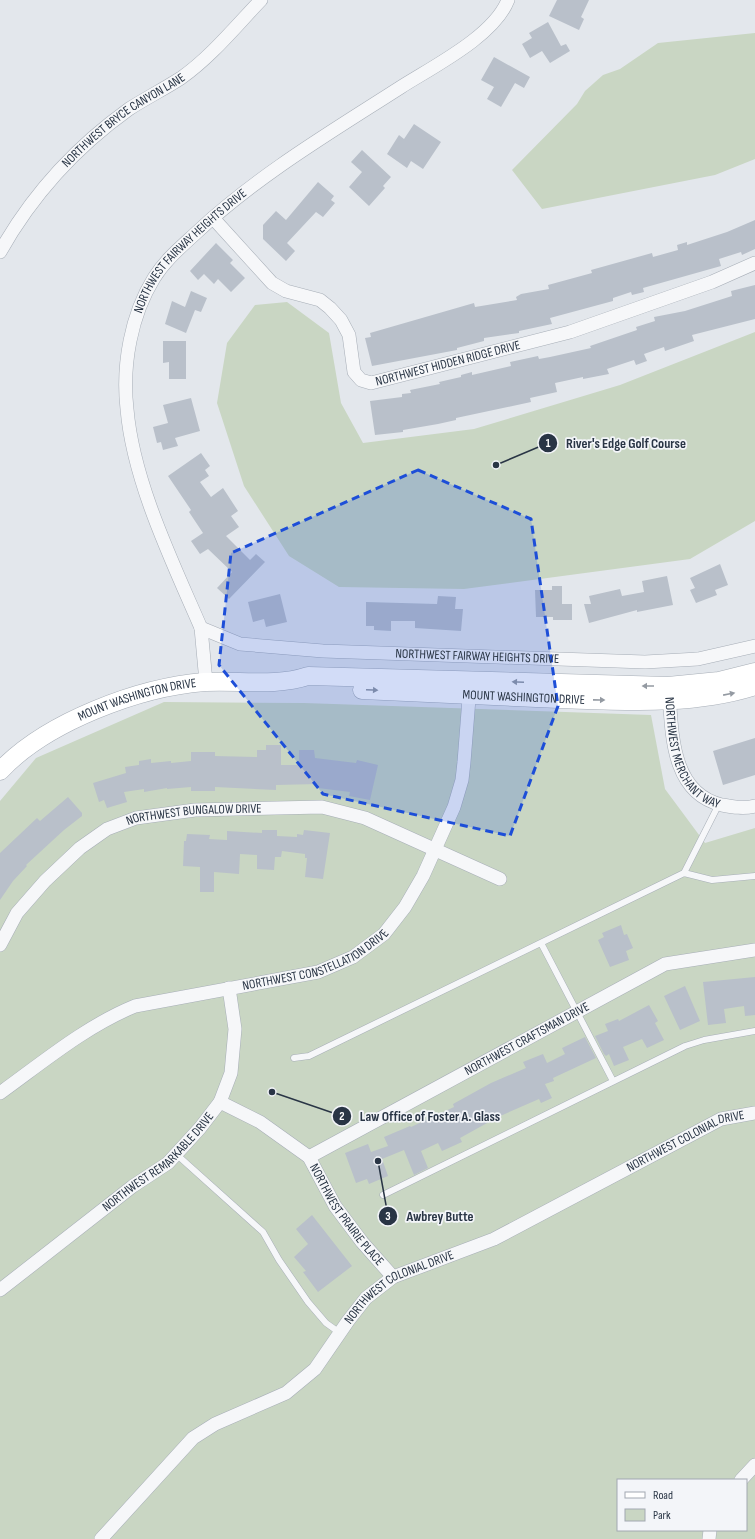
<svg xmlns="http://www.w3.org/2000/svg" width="755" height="1539" font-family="'Sofia Sans Condensed',sans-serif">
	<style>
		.green { fill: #c9d6c3; fill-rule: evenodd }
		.building { fill: #b9c0ca }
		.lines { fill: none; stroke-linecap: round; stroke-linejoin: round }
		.lane-casing { stroke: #a7aeb7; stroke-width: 7 }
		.street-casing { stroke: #a7aeb7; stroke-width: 14 }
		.secondary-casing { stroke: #a7aeb7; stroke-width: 19 }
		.lane { stroke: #f6f7f9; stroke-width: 6 }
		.street { stroke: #f6f7f9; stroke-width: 13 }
		.secondary { stroke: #fff; stroke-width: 18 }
		.oneway { fill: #949aa2 }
		.marked { fill: #1d4ed8; fill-opacity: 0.2; stroke: #1d4ed8; stroke-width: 3; stroke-dasharray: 8 5; stroke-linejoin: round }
		.labels { text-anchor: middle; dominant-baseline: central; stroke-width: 3.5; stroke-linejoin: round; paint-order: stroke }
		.street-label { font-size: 13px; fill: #293545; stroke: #f3f5f9 }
		.leader { fill: none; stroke: #293545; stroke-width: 1.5 }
		.callout-dot { fill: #293545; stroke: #f3f5f9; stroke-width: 1.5 }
		.mark-label { font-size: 12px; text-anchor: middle; font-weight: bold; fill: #fff }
		.callout-label { font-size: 14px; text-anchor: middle; font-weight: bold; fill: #293545; stroke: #f3f5f9; stroke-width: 3.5; stroke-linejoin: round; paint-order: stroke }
	</style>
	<rect width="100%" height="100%" fill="#e3e7ec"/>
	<!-- green -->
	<path class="green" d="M755,33v126l-40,16 -173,34 -30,-39 65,-66 8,-13 18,-16 17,-6 38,-26z
		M287,302l42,31 12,70 22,40 111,-14 146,-44 135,-53v189l-65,38 -226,30 -125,-2 -50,-31 -45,-70 -27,-83 10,-60 28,-38z
		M164,702l140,1 347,12 14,74 40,54 50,-15v711h-755v-738l36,-43zM618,1480h128v50h-128z"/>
	<!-- building -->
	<path class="building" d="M557,0h32l-8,17 3,2 -5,11 -30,-14z
		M548,22l13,24 5,-2 4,7 -20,12 -8,-12 -12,7 -8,-14 10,-6 -3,-5z
		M494,57l36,20 -6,11 -9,-5 -14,24 -14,-8 7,-12 -13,-7z
		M414,124l27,18 -18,27 -12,-8 -4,7 -20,-14 12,-19 5,4z
		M362,150l29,27 -8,9 2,2 -16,18 -20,-19 13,-15 -11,-10z
		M318,182l16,14 -3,4 4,3 -12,14 -7,-5 -29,31 8,8 -9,10 -23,-22v-14l13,-14 10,9z
		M755,220v29l-13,6 -1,-3 -22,7 2,7 -78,22 1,4 -12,3 -1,-3 -18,6v3l-63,17 2,6 -33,7v2l-35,5v3l-27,7v2l-85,16 -7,-28 6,-1 -1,-4 104,-30 1,4 42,-7 -1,-3 5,-3 28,-5 -1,-4 44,-12 -1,-3 61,-17 1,4 25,-7 -1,-5 10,-3v3l40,-13z
		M216,243l17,17 -3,3 15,15 -14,14 -13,-13 -4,5 -10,-10 -6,6 -8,-9z
		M755,285v34l-63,16 2,6 -29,10 -1,-4 -20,7 3,7 -11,4 -2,-5 -27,9 2,5 -26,5v-2l-28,6 2,9 -27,6 1,4 -75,16v2l-18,4 -35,6v2l-28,3 -5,-34 32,-4v-3l9,-1 -1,-3 30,-6 -1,-2 22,-5v-2l11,-3v3l39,-9 -1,-4 28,-6 1,3 11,-2 41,-9 -1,-2 47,-16 -1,-3 19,-6 -1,-4 31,-6 47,-15 -1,-5z
		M191,291l16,7 -6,14 -6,-2 -9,23 -21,-9 7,-23 13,6z
		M163,341h23v38h-17v-17l-6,1z
		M191,398l9,33 -25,7 3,8 -15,4 -2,-8 -4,1 -4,-16 15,-4 -5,-18z
		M201,453l9,13 -5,4 4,6 -9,6 11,15 12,-9 15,23 -7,5 8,11 -13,9 24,24 6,-6 9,8 -36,37 -12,-11 15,-16 -24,-23 -8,5 -9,-13 12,-8 -14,-21 2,-2 -23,-34z
		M720,564l8,21 -13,5 2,5 -21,8 -6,-13 5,-2 -5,-10z
		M667,576l6,29 -36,7v-2l-48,13 -5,-19h7l-2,-8 31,-7 2,7 22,-4 -2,-11z
		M552,586h10v18h10v16h-19v-3h-17l-1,-27h17z
		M280,594l7,28 -21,5 -2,-8 -11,3 -5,-20z
		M438,596l18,1 -1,12h8l-2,22 -46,-3v-7h-24v10l-17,-1v-4h-8v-24l71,2z
		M755,738v37l-32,10 -10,-34z
		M266,745h15v20h18v-15h15l1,8 41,5 1,-3 21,5 -8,35 -21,-4 1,-4 -32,-4v-4l-42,1v5l-61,-3v4h-24v-4l-24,2v-1l-23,4v-3l-20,3 3,10 -20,6 -3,-8 -5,2 -6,-19 33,-10 -1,-6 14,-2v-4l12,-2v4l20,-2v2l20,-2v-9h24v4l42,1v-7h9z
		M68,797l14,16v3l-18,14 -38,35 1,1 -14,15 -13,19v-47l37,-35 3,3z
		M262,830h15v6l20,1v-3l6,1 1,-5 26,3 -7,46 -18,-2 2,-19h-2v-4l-23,-3 -1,6h-6l-1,13 -17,-1v-14l-17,-1 -1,20 -25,-2v20h-14v-25l-17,-1 1,-25h2l1,-7 23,1 -1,4 18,1v-9l35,2z
		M621,925l3,10 3,-1 6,14 -7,3 3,9 -19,7 -12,-27 6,-3 -2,-4z
		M755,977v38l-10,1 -1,-10 -20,3 2,14 -18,2 -5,-43z
		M685,986l15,35 -20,9 -16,-34z
		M649,1005l9,16 -3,2 9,17 -17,8 -5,-9 -19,8 6,13 -15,6 -5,-12 -3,2 -2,-2 -9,-18 13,-5 -3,-7 13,-5 1,2z
		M585,1037l11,21 -43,20 1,3 -9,3 7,14 -11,5 -2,-4 -41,18 -38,21 2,4 -20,9 -4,-8 -17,8 7,17 -14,7 -10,-25 -22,9 6,17 -19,8 -2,-5 -11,4 -11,-30 23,-9 3,8 17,-6 -4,-9 26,-11 1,1 43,-20 -1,-3 38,-21 35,-15 -3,-6 20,-8 4,9 18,-9 -3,-6z
		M312,1215l40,51 -34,26 -15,-20 3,-1 -12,-14 14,-13 -12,-15z"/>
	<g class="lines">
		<!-- lane casing -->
		<g class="lane-casing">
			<path id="lane" d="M684,873l35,-69
				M541,943l72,138
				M294,1058l15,-2 375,-183 28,7 43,-4
				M176,1154l87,78 16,28 29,42 18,21 14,10
				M383,1195l302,-149 19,-6 51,-9"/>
		</g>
		<!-- street casing -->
		<g class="street-casing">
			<g id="street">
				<path id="s1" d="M213,218l59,65 14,8 34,9 10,8 11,12 8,15 5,37 7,8 10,3 199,-51 142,-50 43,-19"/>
				<path id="s2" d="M0,252c32,-57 76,-105 129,-143 17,-11 35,-20 52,-31 30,-21 55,-52 80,-78"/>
				<path id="s3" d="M201,628c-29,-67 -68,-147 -74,-219 -5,-44 4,-94 27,-131 11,-18 27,-31 42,-45 62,-58 135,-101 205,-146 33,-21 93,-51 107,-87"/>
				<path id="s4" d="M206,682l-5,-54 39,16 83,7 322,11 53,-3 57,-13"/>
				<path id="s5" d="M669,692c3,41 2,101 53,113 11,2 22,4 33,1"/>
				<path id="s6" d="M0,945l17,-32 28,-32 35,-33 27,-19 29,-11 59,-8 127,-3 43,11 135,61"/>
				<path id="s7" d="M0,1093c43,-31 86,-67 135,-87l183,-34 35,-15 31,-23 21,-27 18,-31 31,-69 8,-27 2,-18 6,-76"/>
				<path id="s8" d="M220,1102l40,20 49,35 26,49 27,36 31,35"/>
				<path id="s9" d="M309,1157l356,-193 90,-14"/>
				<path id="s10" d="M0,1290l133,-104 35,-23 32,-35 20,-26 11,-29 4,-44 -6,-41"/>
				<path d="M741,1480l14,-15"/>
				<path id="s11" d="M101,1539l92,-101 22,-14 71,-31 29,-24 33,-48 18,-23 27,-21 101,-38 227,-120 34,-6"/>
				<path d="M709,1539l1,-9"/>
			</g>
		</g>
		<!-- secondary casing -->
		<g class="secondary-casing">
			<g id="secondary">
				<path id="s12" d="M362,690c65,3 131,6 197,9 64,2 134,7 196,-13"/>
				<path id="s13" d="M0,771c46,-49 139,-84 205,-89 34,-2 70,5 103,-6l360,10 51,-5 36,-9"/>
			</g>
		</g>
		<!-- lane -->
		<use href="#lane" class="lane"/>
		<!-- street -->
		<use href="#street" class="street"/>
		<!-- secondary -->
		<use href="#secondary" class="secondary"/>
	</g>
	<!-- one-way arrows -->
	<defs><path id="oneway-solid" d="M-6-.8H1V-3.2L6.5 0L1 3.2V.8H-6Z"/></defs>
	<g class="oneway">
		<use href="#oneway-solid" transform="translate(518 682) rotate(-178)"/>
		<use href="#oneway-solid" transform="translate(648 686) rotate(-180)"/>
		<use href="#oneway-solid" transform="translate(372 690) rotate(3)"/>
		<use href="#oneway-solid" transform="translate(729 694) rotate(-11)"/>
		<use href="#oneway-solid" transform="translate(599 700) rotate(1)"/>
	</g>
	<!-- marked area -->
	<path class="marked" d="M418,470l113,49 27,187 -48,130 -187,-42 -104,-129 12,-112z"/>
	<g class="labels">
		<!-- street labels -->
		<g class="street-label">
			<text stroke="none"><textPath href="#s2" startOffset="183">NORTHWEST BRYCE CANYON LANE</textPath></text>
			<text stroke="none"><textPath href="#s3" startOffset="412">NORTHWEST FAIRWAY HEIGHTS DRIVE</textPath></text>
			<text stroke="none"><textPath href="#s1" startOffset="323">NORTHWEST HIDDEN RIDGE DRIVE</textPath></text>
			<text stroke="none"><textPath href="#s4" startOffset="334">NORTHWEST FAIRWAY HEIGHTS DRIVE</textPath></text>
			<text stroke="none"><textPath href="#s12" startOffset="162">MOUNT WASHINGTON DRIVE</textPath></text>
			<text stroke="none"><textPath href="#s13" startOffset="157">MOUNT WASHINGTON DRIVE</textPath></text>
			<text stroke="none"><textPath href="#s5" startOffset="69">NORTHWEST MERCHANT WAY</textPath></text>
			<text stroke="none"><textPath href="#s6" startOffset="249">NORTHWEST BUNGALOW DRIVE</textPath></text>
			<text stroke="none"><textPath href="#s7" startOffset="349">NORTHWEST CONSTELLATION DRIVE</textPath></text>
			<text stroke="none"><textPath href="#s9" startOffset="248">NORTHWEST CRAFTSMAN DRIVE</textPath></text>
			<text stroke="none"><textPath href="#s11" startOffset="723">NORTHWEST COLONIAL DRIVE</textPath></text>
			<text stroke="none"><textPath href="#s10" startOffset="204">NORTHWEST REMARKABLE DRIVE</textPath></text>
			<text stroke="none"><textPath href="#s8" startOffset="174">NORTHWEST PRAIRIE PLACE</textPath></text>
			<text stroke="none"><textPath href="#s11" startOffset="399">NORTHWEST COLONIAL DRIVE</textPath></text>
		</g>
	</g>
	<!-- callouts -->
	<path class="leader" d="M496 465L548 443M272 1092L342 1116M378 1161L388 1216"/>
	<g class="callout-dot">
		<circle cx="496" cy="465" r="4"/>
		<circle cx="272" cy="1092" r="4"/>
		<circle cx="378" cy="1161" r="4"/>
		<circle cx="548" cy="443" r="10"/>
		<circle cx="342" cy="1116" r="10"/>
		<circle cx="388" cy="1216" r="10"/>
	</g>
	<g class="mark-label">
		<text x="548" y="447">1</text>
		<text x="342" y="1120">2</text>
		<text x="388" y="1220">3</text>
	</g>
	<g class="callout-label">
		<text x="626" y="448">River's Edge Golf Course</text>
		<text x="430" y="1121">Law Office of Foster A. Glass</text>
		<text x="440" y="1221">Awbrey Butte</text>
	</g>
	<!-- legend -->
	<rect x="617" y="1479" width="130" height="52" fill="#f3f5f9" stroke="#a2a8b1"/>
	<rect x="625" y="1492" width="20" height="6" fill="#ffffff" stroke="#a2a8b1"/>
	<text x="653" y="1499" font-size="12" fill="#293545">Road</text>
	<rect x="625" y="1509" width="20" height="12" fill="#c9d6c3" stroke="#a2a8b1"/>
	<text x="653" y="1519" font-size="12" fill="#293545">Park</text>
</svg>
